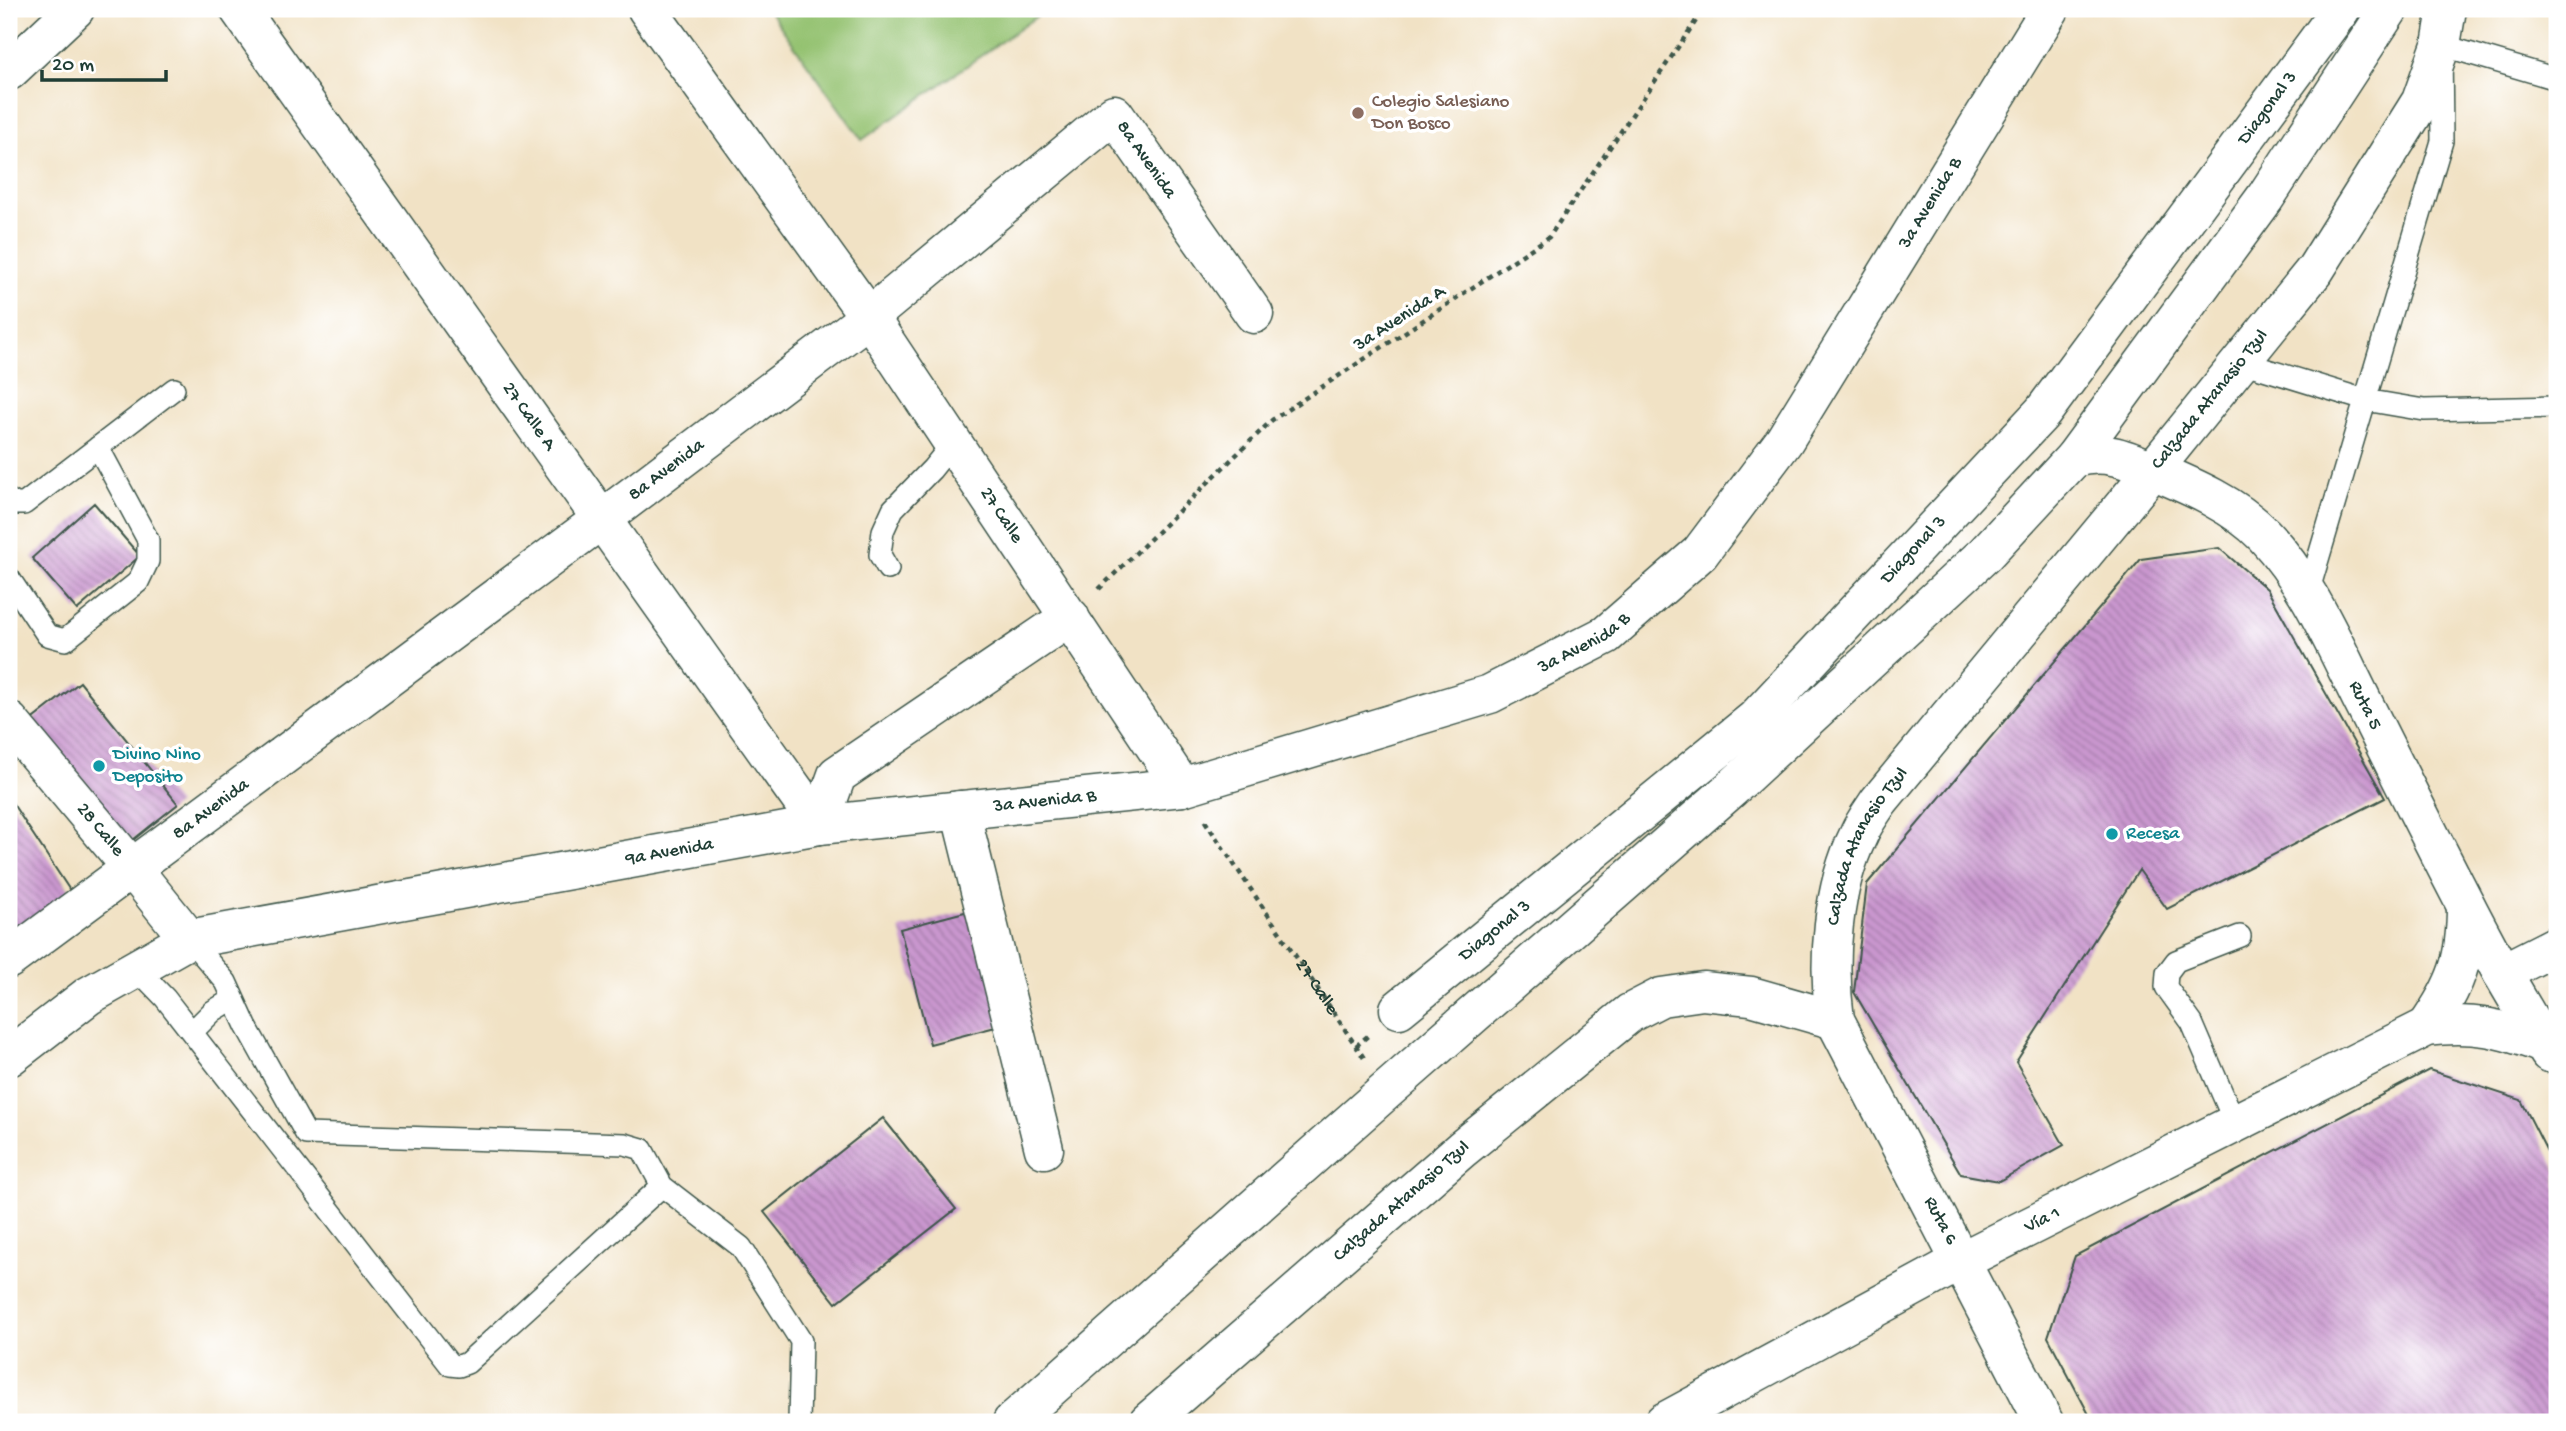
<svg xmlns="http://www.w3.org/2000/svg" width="2566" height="1431" font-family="'Gochi Hand',sans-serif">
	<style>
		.pitch { fill: #94c271; stroke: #5a8052; stroke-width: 2 }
		.building { fill: url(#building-back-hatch) }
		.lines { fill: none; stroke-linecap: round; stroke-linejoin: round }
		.lane-casing { stroke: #3e564a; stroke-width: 24 }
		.street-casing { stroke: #3e564a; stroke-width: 41 }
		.secondary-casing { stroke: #3e564a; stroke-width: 41 }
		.primary-casing { stroke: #3e564a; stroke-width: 41 }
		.path { stroke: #3e564a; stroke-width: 4.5; stroke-dasharray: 5 5; stroke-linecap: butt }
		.lane { stroke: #fff; stroke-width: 21 }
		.street { stroke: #fff; stroke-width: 38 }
		.secondary { stroke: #fff; stroke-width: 38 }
		.primary { stroke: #fff; stroke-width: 38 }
		.education-dot { fill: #8d6e63; stroke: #fff; stroke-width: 2.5 }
		.culture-dot { fill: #0f9aa8; stroke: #fff; stroke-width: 2.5 }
		.labels { text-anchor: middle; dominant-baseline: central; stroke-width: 7; stroke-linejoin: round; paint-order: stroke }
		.education-label { font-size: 19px; fill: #785e54; stroke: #fff; text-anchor: start }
		.street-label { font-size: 19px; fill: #1f3d34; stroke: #fff }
		.culture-label { font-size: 19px; fill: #0d838f; stroke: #fff; text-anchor: start }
	</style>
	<defs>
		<pattern id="building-back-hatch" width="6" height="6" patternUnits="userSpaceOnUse" patternTransform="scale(1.75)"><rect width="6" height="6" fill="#ca97cf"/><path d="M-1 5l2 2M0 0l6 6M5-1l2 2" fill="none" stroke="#a37ca9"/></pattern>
	</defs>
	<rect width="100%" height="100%" fill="#fff"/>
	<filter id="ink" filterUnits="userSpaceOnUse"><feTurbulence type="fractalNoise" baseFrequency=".0143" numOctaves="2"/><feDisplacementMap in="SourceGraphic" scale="14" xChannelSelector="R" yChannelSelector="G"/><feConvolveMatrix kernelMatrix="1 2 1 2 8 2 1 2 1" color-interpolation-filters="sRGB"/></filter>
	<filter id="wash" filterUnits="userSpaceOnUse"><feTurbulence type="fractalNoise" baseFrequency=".00686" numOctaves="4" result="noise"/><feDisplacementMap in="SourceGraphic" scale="28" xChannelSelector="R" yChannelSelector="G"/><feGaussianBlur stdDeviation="1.57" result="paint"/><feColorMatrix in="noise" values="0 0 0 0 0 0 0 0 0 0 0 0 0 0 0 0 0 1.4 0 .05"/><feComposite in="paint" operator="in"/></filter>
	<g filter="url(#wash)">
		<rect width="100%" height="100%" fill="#f1e2c5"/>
		<!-- pitch -->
		<path class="pitch" d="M768,9h279l-185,131z"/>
		<g id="blocks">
			<!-- building -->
			<path class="building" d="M94,503l46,53 -63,54 -45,-52z
				M2219,548l48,41 118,209 -218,111 -28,-39 -123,192 48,83 -65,36 -38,-7 -107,-182 13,-108 274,-325z
				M80,682l98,122 -59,47 -99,-122z
				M9,798l64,97 -64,42z
				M976,909l31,115 -77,20 -30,-115z
				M2429,1070l92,30 36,71v251h-464l-45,-85 27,-81z
				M883,1118l73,91 -120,94 -72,-91z"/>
		</g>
	</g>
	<g filter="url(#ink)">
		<use href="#blocks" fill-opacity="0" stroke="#3e564a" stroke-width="2"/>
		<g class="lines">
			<!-- lane casing -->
			<g class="lane-casing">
				<path id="lane" d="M2241,362l124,38 59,10 133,-3
					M9,500l7,4h8l150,-115
					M888,569l-8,-14 3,-24 10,-22 39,-40 21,-26
					M9,578l38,57 18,5 73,-58 10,-21v-21l-50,-93
					M2308,593l134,-452 -1,-96 116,34
					M137,969l28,29 285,367 9,1 8,-3 195,-177 -20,-37 -17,-5 -319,-10 -60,-108 -20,-44 -37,-43
					M192,1032l21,-21 20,-12
					M2235,1123l-43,-100 -26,-36 1,-14 9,-12 64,-25
					M662,1186l79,61 60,94 -2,81"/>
			</g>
			<!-- street casing -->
			<g class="street-casing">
				<g id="street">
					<path id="s2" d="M239,9l580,816"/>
					<path id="s3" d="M9,721l123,147 470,-349 267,-202 245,-203 140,200"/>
					<path d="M960,810l84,339"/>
					<path d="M819,825l18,-50 233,-158"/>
					<path d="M2502,973l47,80"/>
					<path id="s4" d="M1399,1009l356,-290 288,-307 298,-403"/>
					<path d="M2427,1027c30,-43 39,-68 39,-121"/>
					<path id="s5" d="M1664,1422l297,-161 466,-234c46,-6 75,1 118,18"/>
				</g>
			</g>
			<!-- secondary casing -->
			<g class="secondary-casing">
				<g id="secondary">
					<path id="s6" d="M647,9l222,308 313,470"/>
					<path d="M9,71l66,-62"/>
					<path id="s7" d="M2074,458c32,-9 52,1 81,13 38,16 80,34 109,64 46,49 72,114 102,173 45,89 88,178 136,265l55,-28"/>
					<path d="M9,959l123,-91 57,71"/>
					<path id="s8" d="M9,1057l79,-61 101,-57 630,-114 363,-38 308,-93 116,-59 94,-82 84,-112 266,-432"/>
				</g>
			</g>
			<!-- primary casing -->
			<g class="primary-casing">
				<g id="primary">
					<path d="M1012,1422l374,-331 345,-302 254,-235 89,-96 191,-260 124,-189"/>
					<path id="s9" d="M1148,1422l314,-273 168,-136 31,-16 42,-6 48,5 84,24"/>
					<path id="s10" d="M2044,1422l-209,-402c-8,-59 -3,-132 24,-186 5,-12 13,-22 20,-33l274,-331 162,-200 106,-169 20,-56 6,-36"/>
				</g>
			</g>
			<!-- path -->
			<g class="path">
				<path d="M1099,589l173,-169 277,-183 155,-228"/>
				<path id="s1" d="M1205,821l159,237"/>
				<path d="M1356,1046l13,-11"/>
			</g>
			<!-- lane -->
			<use href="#lane" class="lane"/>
			<!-- street -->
			<use href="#street" class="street"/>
			<!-- secondary -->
			<use href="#secondary" class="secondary"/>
			<!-- primary -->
			<use href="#primary" class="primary"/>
		</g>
	</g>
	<!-- markers -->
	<circle class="education-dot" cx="1358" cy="113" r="7"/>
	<g class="culture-dot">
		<circle cx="99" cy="766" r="7"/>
		<circle cx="2112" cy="834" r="7"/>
	</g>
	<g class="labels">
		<!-- education labels -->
		<g class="education-label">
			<text x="1372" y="102">Colegio Salesiano<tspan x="1372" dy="22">Don Bosco</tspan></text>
		</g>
		<!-- street labels -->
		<g class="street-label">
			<text stroke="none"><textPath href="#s4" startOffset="1258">Diagonal 3</textPath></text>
			<text stroke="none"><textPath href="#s3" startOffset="1486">8a Avenida</textPath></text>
			<text stroke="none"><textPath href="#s8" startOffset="2217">3a Avenida B</textPath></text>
			<text transform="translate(1400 319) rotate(-33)">3a Avenida A</text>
			<text stroke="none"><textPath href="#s10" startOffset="1202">Calzada Atanasio Tzul</textPath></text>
			<text stroke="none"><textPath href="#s2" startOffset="500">27 Calle A</textPath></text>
			<text stroke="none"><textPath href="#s3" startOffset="858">8a Avenida</textPath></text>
			<text stroke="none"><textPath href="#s6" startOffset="618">27 Calle</textPath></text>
			<text stroke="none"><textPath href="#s4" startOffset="691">Diagonal 3</textPath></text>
			<text stroke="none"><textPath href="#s8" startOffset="1650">3a Avenida B</textPath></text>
			<text stroke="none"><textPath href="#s7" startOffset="410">Ruta 5</textPath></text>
			<text stroke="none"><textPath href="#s8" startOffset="1083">3a Avenida B</textPath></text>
			<text stroke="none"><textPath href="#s3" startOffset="290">8a Avenida</textPath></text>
			<text stroke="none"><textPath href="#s3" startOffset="142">28 Calle</textPath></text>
			<text stroke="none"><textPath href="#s10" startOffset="635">Calzada Atanasio Tzul</textPath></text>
			<text stroke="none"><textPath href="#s8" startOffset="704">9a Avenida</textPath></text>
			<text stroke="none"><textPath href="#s4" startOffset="124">Diagonal 3</textPath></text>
			<text stroke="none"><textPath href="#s1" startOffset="200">27 Calle</textPath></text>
			<text stroke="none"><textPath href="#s9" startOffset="336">Calzada Atanasio Tzul</textPath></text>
			<text stroke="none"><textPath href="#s5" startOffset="429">Vía 1</textPath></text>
			<text transform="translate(1940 1221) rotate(62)">Ruta 6</text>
		</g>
		<!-- culture labels -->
		<g class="culture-label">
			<text x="113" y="755">Divino Nino<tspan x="113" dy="22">Deposito</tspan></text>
			<text x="2126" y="834">Recesa</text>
		</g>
	</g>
	<!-- margin -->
	<rect width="2566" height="1431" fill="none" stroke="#fff" stroke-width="35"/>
	<!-- scale -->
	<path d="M42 70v10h124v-10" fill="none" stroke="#1f3d34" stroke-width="3.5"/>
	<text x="52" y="70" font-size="21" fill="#1f3d34" stroke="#ffffff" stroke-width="5" paint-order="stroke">20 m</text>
</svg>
